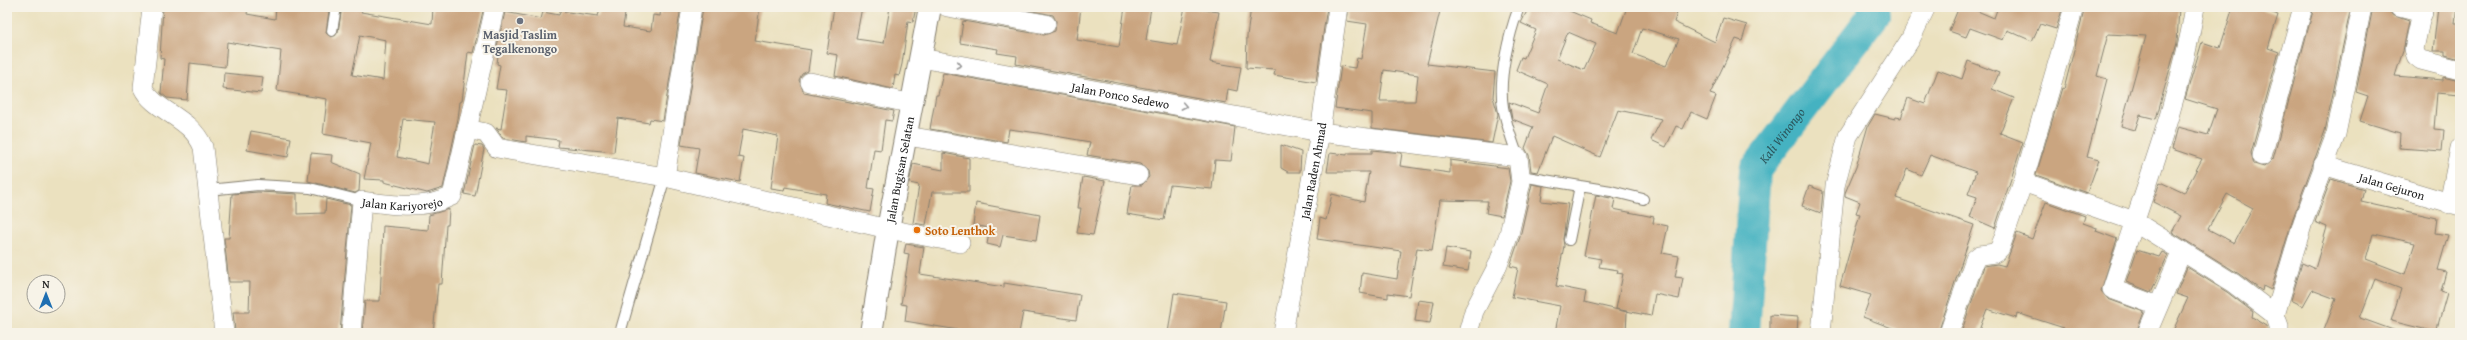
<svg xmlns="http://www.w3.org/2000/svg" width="2467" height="340" font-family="'Gentium Book Plus',serif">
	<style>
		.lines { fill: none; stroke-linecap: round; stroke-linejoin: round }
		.river { stroke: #44b2c1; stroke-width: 32 }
		.building { fill: #caa580; fill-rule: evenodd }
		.service-casing { stroke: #847e6e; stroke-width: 12 }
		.minor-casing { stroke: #847e6e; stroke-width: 20 }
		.tertiary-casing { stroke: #847e6e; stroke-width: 24 }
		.service { stroke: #fff; stroke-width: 10 }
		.minor { stroke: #fff; stroke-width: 19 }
		.tertiary { stroke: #fff; stroke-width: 22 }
		.oneway { stroke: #999 }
		.worship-dot { fill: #6b7280; stroke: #f7f3e8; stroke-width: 1.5 }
		.food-dot { fill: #e8710a; stroke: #f7f3e8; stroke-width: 1.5 }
		.labels { text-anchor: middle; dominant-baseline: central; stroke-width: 4; stroke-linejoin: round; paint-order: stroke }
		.worship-label { font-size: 12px; font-weight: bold; fill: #5b616d; stroke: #f7f3e8 }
		.street-label { font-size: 12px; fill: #1c1c1c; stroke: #f7f3e8 }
		.food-label { font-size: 12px; font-weight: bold; fill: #c56008; stroke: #f7f3e8; text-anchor: start }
		.water-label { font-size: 13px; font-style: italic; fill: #2c585e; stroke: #f7f3e8 }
	</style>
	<rect width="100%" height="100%" fill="#f7f3e8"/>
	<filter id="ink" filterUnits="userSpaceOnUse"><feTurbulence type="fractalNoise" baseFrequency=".025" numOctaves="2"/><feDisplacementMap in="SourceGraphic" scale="8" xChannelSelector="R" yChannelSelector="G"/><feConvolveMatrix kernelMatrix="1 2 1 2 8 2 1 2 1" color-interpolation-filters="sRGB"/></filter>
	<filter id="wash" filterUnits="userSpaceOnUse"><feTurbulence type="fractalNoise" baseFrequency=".012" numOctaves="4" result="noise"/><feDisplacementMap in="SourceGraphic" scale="16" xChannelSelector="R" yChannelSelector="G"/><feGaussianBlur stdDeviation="0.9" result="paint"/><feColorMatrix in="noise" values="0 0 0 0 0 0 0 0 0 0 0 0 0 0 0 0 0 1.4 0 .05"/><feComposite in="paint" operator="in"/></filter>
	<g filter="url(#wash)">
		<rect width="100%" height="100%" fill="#ebe1bf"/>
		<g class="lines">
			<!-- river -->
			<path class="river" id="s1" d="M1744,333l11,-163 119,-155 -1,-8"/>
		</g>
		<g id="blocks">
			<!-- building -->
			<path class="building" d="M163,7h85l-1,7 28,5 1,-12 53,4 -3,22 5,4 7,-5 4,-25h20l-1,5 71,12 1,-17h51l-11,46 -5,-1 -6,49 -2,1 -2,17 -15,69 -16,5 -43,-11v-2l-20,-1 7,-36 -48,-9 4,-35 -50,-8 4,-40 -54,-9 -2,25 -35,-4 -3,37 -20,-2 -6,-5 3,-34 -4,-1zM360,35l26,5 -3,40 -31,-5zM403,119l32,3 -7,42 -31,-7z
				M601,7h25l-3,20 28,4 2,-16 7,1 1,-9h20l-18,114 -13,-2 -1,4 -31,-5 -4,34 -56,-5 1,-7 -33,-4v6l-23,-4 -7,-10 5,1 6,-39 -11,-1 4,-24 -3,-1 1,-9h-3l10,-43 36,7 2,-7 16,3 1,-4 38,5z
				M703,7h57l-5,34 56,9 -3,21 -6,3 -3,6 5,13 90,18 -2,10 -7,-1 -4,30 -7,-1 -6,39 6,1 -4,23 -45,-9 1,-9 -41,-7 -1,3 -13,-2 7,-52 -35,-7 -5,28 6,1 -4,24 -45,-9 4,-25 -18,-3z
				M834,7h28l-6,32 28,4 6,-36h26l-3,15 -5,-1 -6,43 -3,12 -4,-1 -2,14 -58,-13 3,-21 -11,-2z
				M1012,7h69l-4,33 42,7 6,-40h26l-5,33 31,5 8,-38 34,5 -9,50 31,5 -4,24 -9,-2 -2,14 -210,-39 1,-8 -20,-3 1,-4 -38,-6 3,-22 81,14 11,-4 1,-10 -3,-6z
				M1251,7h76l-11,75 -42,-7 1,-5 -29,-2 1,-32z
				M1349,7h92l-14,57 68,8 -2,25 5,17 -6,29 -120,-15v-15l-37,-5 6,-42 14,2 2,-10 4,1 6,-35 -20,-3zM1384,70l34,5 -3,26h-35z
				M1529,7h31l31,13 -1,3 28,10 9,-26h52l-5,15 41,20 8,-24 24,7 -5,16 -6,-2 -26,55 6,2 -9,23 -16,-7 -8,17 -7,-3 -10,21 -15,-7 11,-21 -44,-9 -18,47 -48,-21 -14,36 -7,-1 -2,-16 -4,-7 8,-21 -21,-8 -3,-17 29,11 10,-29 -32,-14 5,-13 3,1 12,-28 -15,-7zM1642,28l37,11 -13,27 -33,-12zM1568,32l28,12 -12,26 -27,-11z
				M1959,7h9l26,11 4,-11h65l-7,22 -16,-5 -8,17 -25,-11 -4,10 -33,-12 -4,9 -17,-6z
				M2085,7h94l-2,36 -21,76 -16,-4 -5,15 -14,-4 25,-90 -38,-2 -11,42 10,3 -20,78 12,3 -12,33 -51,-18 26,-87 2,1z
				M2233,7h22l23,8 -10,33 11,4 -28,101 3,11 10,3 9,-8 41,-152h37l-26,124 -32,87 -22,72 -8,-4 -1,5 -23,-17 -67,-42 9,-16 -28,-14 7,-20 24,11 18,-34 -30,-10 6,-22 30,8 9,-26 -32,-10 17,-57 18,6zM2227,194l26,14 -19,35 -26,-14z
				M2373,7l15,1 4,7 17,6 -6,30 -8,25 48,4v-3l17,4v14l-23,-2 -3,36 10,1 -2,21 -43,-3 1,-15 -40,-12 8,-25 -12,-4z
				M2438,7h19l-2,16h5v36l-15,-4v-4h-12z
				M1968,61l31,12 -7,16 22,9 -14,35 23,9 -28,86 -25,-11 7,-20 -9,-3 8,-22 -46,-17 -9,20 -14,-6 -11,29 78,27 -36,108h-33l-42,-16 8,-22 -31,-9 20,-72 -4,-1 4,-11 -15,-6v-3l11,-26 12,-41 7,-12 20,5 1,-2 5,1 7,-20 17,6 13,-34 24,9z
				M224,73l39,4 -2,16 -38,-4z
				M943,73l292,54 -4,34 -16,-1 -3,29 -42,-4 -6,35 -37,-6 5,-29h10l7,-8 -1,-6 -8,-7 -53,-9 3,-13 -52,-9 -29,-4 -2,13 -77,-13 6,-34h2z
				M251,131l40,7 -3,19 -41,-7z
				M475,145l7,1 2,3 -9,47 -11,-2z
				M1281,145l20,7 -1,20h-12l-7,-4z
				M1372,150l30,3 -2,13 50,7v-13l58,8 2,13 -8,35 -16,-3 2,-12 -48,-1 -8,50 -15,-2 -8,48 -21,-3v5l-28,-5 2,-20 35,6 4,-28 -84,-12 3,-21 6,2 6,-26 32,8 5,-30h-42l3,-19 17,2v-2h25z
				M311,153l21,2 -1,7 29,12 -1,17 -4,2 -47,-12z
				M943,153l26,5v34h-37l-6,33 -13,-2 6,-38 -10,-2 4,-19 30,6z
				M1083,177l22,4 -12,54 -16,-2 4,-25h-3z
				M2331,179l33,10 -3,12 76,17 -2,15 13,2 -10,35 8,2 -5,19 6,2 -11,39 -45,-11 10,-32 -26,-10 -15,39 36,13 -1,2h-72l13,-34 -24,-9 -9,16 -12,-6 11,-37 13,6 12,-42 -12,-5zM2373,234l42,9 -10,31 -39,-15z
				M1532,184l11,2 -2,15 27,3 -5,35 1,7 -8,40 30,6 -2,10 43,10 -1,21h-71l5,-27 -48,-9 6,-29 -8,-2 10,-29z
				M1809,186l14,5 -2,22 -19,-7z
				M258,192l39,2v20l28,-1 1,-14 25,6 -11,128 -105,-2 -2,-19h16l1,-30h-21l-5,-44h5l3,-44z
				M1596,195l19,4 -2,10 41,8 -1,6 15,3 -6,27 17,3 -4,21 8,1 -4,21 -24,-5 -4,22 -35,-7 7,-35 -6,-1 1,-3 -19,-3 2,-8 -17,-3z
				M2046,202l39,14 -2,7 14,5 -1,3 21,8 -16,52 7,8 36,13 -8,21h-74l2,-5 -47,-15 -1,5 -29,-9 -9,24h-17l23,-67 13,-2 8,2 12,-33 15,6z
				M976,203l64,12 -4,25 -33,-5 -3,12 -13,-3 3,-16 -17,-3z
				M449,209l-1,16h-2l-4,59h-4l-5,49h-71l3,-32h15l3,-75 45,4 1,-15z
				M906,244l18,3 -4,27 84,13v-4l76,12 -4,25 -53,-8 -4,21h-43l-71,-12 2,-16 -6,-1 8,-50 -5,-1z
				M1446,248l25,4 -3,19 -25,-4z
				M2137,250l22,7 3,-5 6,3 -17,37 -25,-10z
				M2187,267l40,25 26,20 -1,5 15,9 1,7h-96l16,-35 -12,-4z
				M1174,293l52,8 -5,32h-53z
				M1418,300l16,2 -4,21 -15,-2z
				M1770,315l28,2 -1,16h-27z"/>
		</g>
	</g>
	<g filter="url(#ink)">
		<use href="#blocks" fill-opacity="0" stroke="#847e6e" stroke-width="1"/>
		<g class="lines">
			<!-- service casing -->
			<g class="service-casing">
				<path id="service" d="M332,31l4,-24
					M1518,157c-6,-17 -12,-33 -15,-50 -5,-29 6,-73 16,-100
					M1521,176l59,10 -11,54
					M1580,186l31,5 32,8
					M208,190l50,-5 52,3 52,13
					M620,333l45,-156"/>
			</g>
			<!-- minor casing -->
			<g class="minor-casing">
				<g id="minor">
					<path d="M152,7l-9,81c11,23 48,29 60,59l21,186"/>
					<path d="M947,7l99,17"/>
					<path d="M2399,7l24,6"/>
					<path d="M2423,7l-9,42 2,7 5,4 39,10"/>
					<path id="s2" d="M921,58l399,74 198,25 3,25 -12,52 -11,31 -24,46 -6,22"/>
					<path d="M810,82l103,22"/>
					<path d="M467,129l19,4 11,15 168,29 223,52 72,14"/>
					<path d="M907,136l231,39"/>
					<path d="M2262,156l41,-149"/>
					<path id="s3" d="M2323,165l137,41"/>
					<path d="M665,177l27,-170"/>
					<path d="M2023,182l111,39 99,62 42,32"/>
					<path d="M2449,204l11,-56"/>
					<path d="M2158,306l-46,-17c30,-93 67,-185 83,-282"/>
					<path id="s4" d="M351,333l11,-132c29,4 64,9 90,-5l43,-189"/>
					<path id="s5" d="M1283,333l37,-201 18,-125"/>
					<path d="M1821,333l14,-147 13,-50 62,-96 16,-33"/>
					<path d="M1949,333l26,-74 5,-4 15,-2 5,-5 23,-66 51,-175"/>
					<path d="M2147,333l35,-82"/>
					<path d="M2279,333v-7l-4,-11 28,-93 33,-88 26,-127"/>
				</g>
			</g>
			<!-- tertiary casing -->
			<g class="tertiary-casing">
				<g id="tertiary">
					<path id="s6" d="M871,333l17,-104 42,-222"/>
				</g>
			</g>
			<!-- service -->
			<use href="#service" class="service"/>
			<!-- minor -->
			<use href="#minor" class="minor"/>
			<!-- tertiary -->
			<use href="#tertiary" class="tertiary"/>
		</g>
		<!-- one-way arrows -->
		<defs><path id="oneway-chevron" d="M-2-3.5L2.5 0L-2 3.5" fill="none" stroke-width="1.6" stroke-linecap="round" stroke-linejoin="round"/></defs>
		<g class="oneway">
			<use href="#oneway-chevron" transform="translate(959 65) rotate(11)"/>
			<use href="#oneway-chevron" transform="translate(1184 106) rotate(11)"/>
		</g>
	</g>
	<!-- markers -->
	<circle class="worship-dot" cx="520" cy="21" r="4"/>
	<circle class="food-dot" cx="917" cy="230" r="4"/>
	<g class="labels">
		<!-- worship labels -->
		<g class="worship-label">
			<text x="520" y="34">Masjid Taslim<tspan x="520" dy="14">Tegalkenongo</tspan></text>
		</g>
		<!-- street labels -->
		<g class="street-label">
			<text stroke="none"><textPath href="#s2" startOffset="203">Jalan Ponco Sedewo</textPath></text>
			<text stroke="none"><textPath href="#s6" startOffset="166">Jalan Bugisan Selatan</textPath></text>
			<text stroke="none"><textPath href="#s5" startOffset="165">Jalan Raden Ahmad</textPath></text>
			<text stroke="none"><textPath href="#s3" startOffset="72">Jalan Gejuron</textPath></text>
			<text stroke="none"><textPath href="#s4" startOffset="173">Jalan Kariyorejo</textPath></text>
		</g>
		<!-- food labels -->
		<g class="food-label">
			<text x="925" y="230">Soto Lenthok</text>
		</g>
		<!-- water labels -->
		<g class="water-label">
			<text stroke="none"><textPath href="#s1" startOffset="207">Kali Winongo</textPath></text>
		</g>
	</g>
	<!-- margin -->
	<rect width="2467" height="340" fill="none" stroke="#f7f3e8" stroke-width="24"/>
	<!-- north arrow -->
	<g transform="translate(46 294)"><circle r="19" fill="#f7f3e8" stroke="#9f9d96"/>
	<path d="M0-3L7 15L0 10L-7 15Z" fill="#1f6fb2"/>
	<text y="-6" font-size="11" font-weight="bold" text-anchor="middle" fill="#1c1c1c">N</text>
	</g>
</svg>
